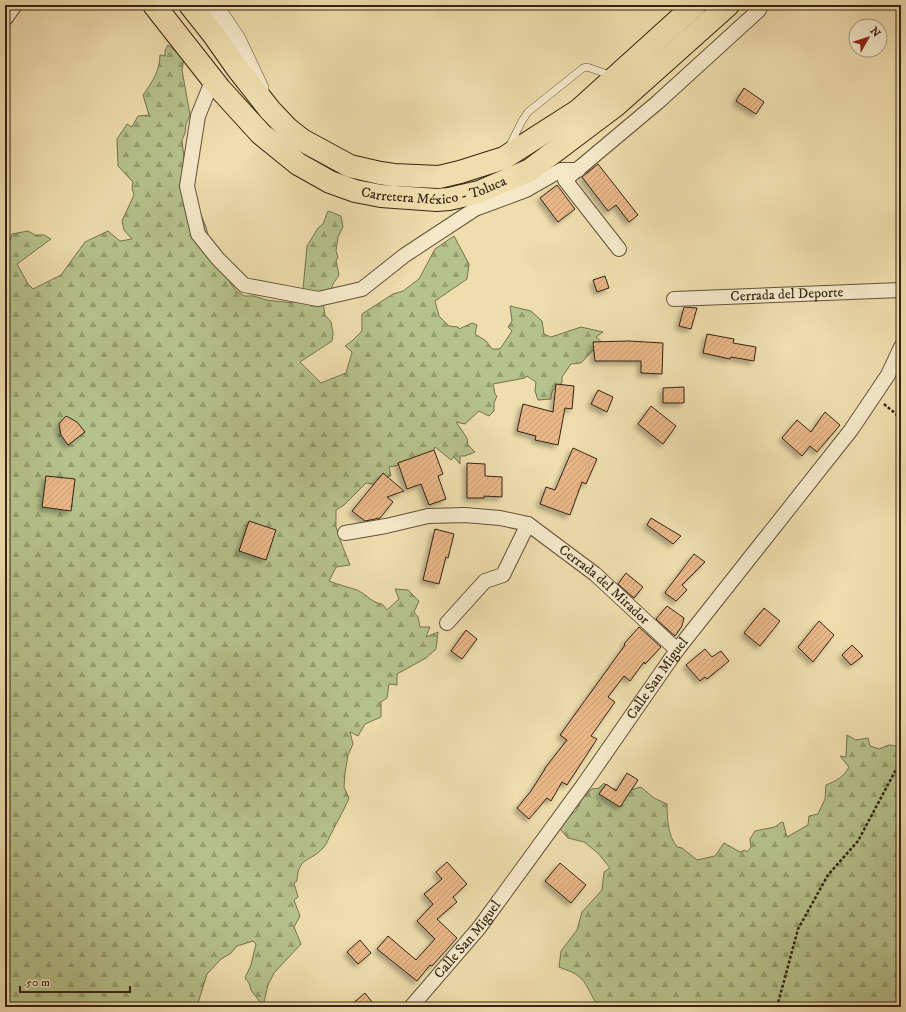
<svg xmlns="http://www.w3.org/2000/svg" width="906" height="1012" font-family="'IM FELL DW Pica',serif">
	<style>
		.forest { fill: url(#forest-firs); stroke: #747350 }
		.building { fill: url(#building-hatch); stroke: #322414; filter: url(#shadow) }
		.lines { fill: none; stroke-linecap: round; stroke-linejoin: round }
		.service-casing { stroke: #61523a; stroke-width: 8 }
		.minor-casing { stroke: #61523a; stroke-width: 16 }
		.tertiary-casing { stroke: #61523a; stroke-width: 18 }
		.primary-casing { stroke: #322414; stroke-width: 24 }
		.path { stroke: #322414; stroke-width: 2.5; stroke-dasharray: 3 2; stroke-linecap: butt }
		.service { stroke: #f5e9ca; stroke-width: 7 }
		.minor { stroke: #f5e9ca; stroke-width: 14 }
		.tertiary { stroke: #f5e9ca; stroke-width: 17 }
		.primary { stroke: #efddad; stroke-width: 22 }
		.labels { text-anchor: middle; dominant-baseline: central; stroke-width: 3.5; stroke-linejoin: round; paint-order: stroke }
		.street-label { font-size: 14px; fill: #322414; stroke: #f5e9ca }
	</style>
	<defs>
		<pattern id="forest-firs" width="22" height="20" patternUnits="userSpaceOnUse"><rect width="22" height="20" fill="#b6c28c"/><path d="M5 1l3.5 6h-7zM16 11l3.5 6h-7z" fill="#959d71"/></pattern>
		<pattern id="building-hatch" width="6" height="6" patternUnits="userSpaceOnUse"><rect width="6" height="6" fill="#e8b687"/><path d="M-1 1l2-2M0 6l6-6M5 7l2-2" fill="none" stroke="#c79c74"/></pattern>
		<filter id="shadow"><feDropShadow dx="-3.5" dy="3.5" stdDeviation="2" flood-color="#0004"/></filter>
	</defs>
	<rect width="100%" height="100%" fill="#efddad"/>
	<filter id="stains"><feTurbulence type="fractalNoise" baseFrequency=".005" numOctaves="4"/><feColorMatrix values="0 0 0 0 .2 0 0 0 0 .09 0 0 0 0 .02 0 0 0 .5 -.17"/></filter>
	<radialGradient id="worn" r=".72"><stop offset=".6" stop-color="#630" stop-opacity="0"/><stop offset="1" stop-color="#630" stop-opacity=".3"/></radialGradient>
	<!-- forest -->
	<path class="forest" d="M168,45l16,13 -2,12 8,45 -4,9 -1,9 -3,7 4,36 20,51 9,35 22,30 8,4h9l12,4 27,3 10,-14 4,-43 11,-18 5,-4 5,-13 13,5 2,11 -5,10 -2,14 2,7 -2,2 3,15 -6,9 -5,16 -6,-4 3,19 6,7 2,11 -1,8 -32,21 21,21 25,-10 6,-21 -7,-6 7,-5 10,-10v-17l31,-20 10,-3 16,-12 16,-30 19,-13 15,28 -2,15 -32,22 4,15 10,10 9,1 1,2 13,-6 5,2 -2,9 11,7 6,8h8l12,-18 -4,-4 4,-6 -2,-15 21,5 11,10 2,13 7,3 30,-10 22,5 -7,5 7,6 -8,9 -2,-2 -12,13 -10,1 -9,13v6c-8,4 -11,7 -11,16l-13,1 -3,-9 1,-9 -9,-6 -2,2 -32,6 2,10 2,2 -3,7v8l-5,5 -10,-5 -14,13 -9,-2 11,16 1,7 7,7 -10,4h-5v8l-6,-7 -3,3 -16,-13 -5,13 -41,7 2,9 -13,2v7l-12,-2 -22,22 -8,5v17l6,18 8,20 -14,2 -7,14c10,4 19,6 28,9 9,4 15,13 25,14l5,6 12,-11 -4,-10 13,1 11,11 -5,11 4,5 2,10h10l-4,10 12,-5 -2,17 -10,9 -29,16v11l-8,-1 -2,14 -6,4v15l-16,7 -7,12 -8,-4 3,12 -5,11 -3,18 -1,14 5,11c-5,12 -11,22 -17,34 -3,5 -5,12 -9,16 -12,14 -25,8 -26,33l-3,2 4,14 -4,3 6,16 -6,11 7,17 -27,29 -6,12 -5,21 -12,-16 -2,-7 -4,-5 6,-13 5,-21 -3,-3 -16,5 -7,8 -9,5 -14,15 -9,29 1,4h-194v-749l7,-24 16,-3 7,4h9l7,4 -34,25 11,20 5,5 28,-14 24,-33 23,-11 12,10 12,-2 -8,-9 -2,-9 12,-26 -2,-7 1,-6 -15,-16 -1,-27 10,-15 5,3 6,-11 11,-1 -6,-20c9,-12 17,-25 17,-40l5,1v-5z
		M847,735l9,5 12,-2 2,8 9,3 10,-4 7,1 2,-2h3v263h-302c-8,-9 -11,-25 -22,-32 -5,-4 -12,-5 -18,-8l2,-16 16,-21 5,-18 20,-22 2,-18 6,-4 -12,-15 -14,-11 -16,-4 -17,-19 6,-10 8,10 11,-8 6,-13 10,-9 7,-1 5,-5 3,5 20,3 14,-4 13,11 13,6c0,14 1,32 10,43l5,1 15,12 18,-4 9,-13 16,9 5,-2 2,2 4,-5 -1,-8 5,-8 20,-4 5,-4 3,-1 4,15 21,-12 1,-9 9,-2 7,-15 1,-14c10,-4 18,-8 23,-18l-9,-11 6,1z"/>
	<!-- building -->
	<path class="building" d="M744,88l20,14 -8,12 -20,-13z
		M598,164l40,51 -9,7 -13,-17 -8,6 -26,-34z
		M557,185l18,24 -17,13 -18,-24z
		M605,276l4,12 -12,4 -4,-12z
		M684,307l13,1 -6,21 -12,-3z
		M707,334l27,5 -1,4 23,4 -2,14 -23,-4 -1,2 -27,-6z
		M629,341l34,2 -1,31 -21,-1v-12h-46l-2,-19z
		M556,384l18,2 -2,23 -7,-1 -7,37 -23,-5 1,-4 -19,-5 6,-27 30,8z
		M684,387v16h-21v-15z
		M598,390l15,7 -6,15 -16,-8z
		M651,406l25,20 -13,18 -25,-20z
		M825,412l15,13 -23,27 -7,-6 -8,10 -20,-18 15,-18 14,12z
		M66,416l11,6 8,10 -17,13 -7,-10 -2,-11z
		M573,448l24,11 -11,25 -4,-2 -12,33 -30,-11 6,-17 9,3z
		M434,450l9,24 -5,2 8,23 -17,6 -8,-21 -14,5 -9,-26z
		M467,463l18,1v12l17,1v20l-18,-1v2h-17z
		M383,473l21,18 -17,6 6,5 -13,16 -15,3 -13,-10z
		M46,476l29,3 -4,32 -29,-4z
		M651,518l30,18 -8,8 -26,-19z
		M249,521l27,9 -10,30 -27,-9z
		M435,529l19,5 -6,24 -2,-1 -7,27 -16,-4z
		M694,554l11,8 -23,23 5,5 -11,11 -11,-8 1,-2z
		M626,573l17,14 -9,11 -16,-14z
		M667,606l17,12 -2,8 -7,10 -19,-17z
		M764,608l16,13 -20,25 -16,-13z
		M819,621l15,14 -21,27 -15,-15z
		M639,627l22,20 -16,17 -1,-2 -14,19 -6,-5 -16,21 7,5 -24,34 6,3 -30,46 -5,-3 -11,19 -4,-3 -18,21 -12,-11 14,-17 14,-22v-1l22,-28 -7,-5 65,-90 -1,-1z
		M466,630l11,9 -15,20 -11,-8z
		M852,645l11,11 -12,9 -9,-10z
		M705,649l7,8 9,-6 8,10 -22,18 -2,-2 -5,4 -14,-16z
		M627,773l11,7 -18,27 -21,-13 7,-10 10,7z
		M447,862l20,22 -14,13 4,5 -20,17 20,19 -25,28 -2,-1 -13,16 -40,-32 11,-13 28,24 19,-21 -18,-18 16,-17 -9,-10 18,-15 -6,-7z
		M560,863l26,22 -15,18 -26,-22z
		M360,940l11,13 -13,11 -11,-12z
		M365,993l11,14h-27z"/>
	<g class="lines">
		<!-- service casing -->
		<g class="service-casing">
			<path id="service" d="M509,147l13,-26 6,-9 55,-44 4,-1 26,9"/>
		</g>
		<!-- minor casing -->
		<g class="minor-casing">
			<g id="minor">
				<path d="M5,19l10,-14"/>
				<path d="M213,79l-15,37 -11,70 11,48 20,25 26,26 74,14 44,-10 43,-34 70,-46 51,-19 35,-20h17"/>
				<path d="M619,249l-54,-69 93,-78 101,-92 -2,-5"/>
				<path id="s1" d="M674,299l227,-9"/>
				<path id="s2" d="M345,533l41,-7 42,-10 37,-1 35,3 28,6 67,50 82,76"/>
				<path d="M447,623l38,-42 18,-6 25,-51"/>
				<path id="s3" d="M411,1007l68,-79 105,-144 93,-134 174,-220 37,-55 13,-28"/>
			</g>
		</g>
		<!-- tertiary casing -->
		<g class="tertiary-casing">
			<path id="tertiary" d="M214,5l23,34 23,49"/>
		</g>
		<!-- primary casing -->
		<g class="primary-casing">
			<g id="primary">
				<path id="s4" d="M154,5l66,84 41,45 37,30 32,18 25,9 26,5 56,4 12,-1 30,-7 51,-22 85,-64 113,-101"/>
				<path d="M190,5l23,29 24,34 33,42 18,19 14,11 48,26 30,7 14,2 45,2 21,-5 44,-14 75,-48 116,-105"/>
			</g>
		</g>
		<!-- path -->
		<path class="path" d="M884,404l12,10 5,9
			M777,1007l21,-78 30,-54 30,-34 43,-81"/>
		<!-- service -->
		<use href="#service" class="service"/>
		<!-- minor -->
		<use href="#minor" class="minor"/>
		<!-- tertiary -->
		<use href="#tertiary" class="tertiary"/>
		<!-- primary -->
		<use href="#primary" class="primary"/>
	</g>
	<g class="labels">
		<!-- street labels -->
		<g class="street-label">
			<text stroke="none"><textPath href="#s4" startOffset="359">Carretera México - Toluca</textPath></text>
			<text stroke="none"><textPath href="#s1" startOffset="113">Cerrada del Deporte</textPath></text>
			<text stroke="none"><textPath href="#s2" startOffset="283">Cerrada del Mirador</textPath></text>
			<text stroke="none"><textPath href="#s3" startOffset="411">Calle San Miguel</textPath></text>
			<text stroke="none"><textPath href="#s3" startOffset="88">Calle San Miguel</textPath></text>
		</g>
	</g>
	<!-- margin -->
	<rect width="906" height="1012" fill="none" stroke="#efddad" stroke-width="20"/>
	<rect x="6" y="6" width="894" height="1000" fill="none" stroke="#322414" stroke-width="2"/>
	<rect x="10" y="10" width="886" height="992" fill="none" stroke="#322414"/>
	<!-- north arrow -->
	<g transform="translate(868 38) rotate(51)"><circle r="19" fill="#f5e9ca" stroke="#a79a81"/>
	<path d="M0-3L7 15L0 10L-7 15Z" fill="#8f2418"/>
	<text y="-6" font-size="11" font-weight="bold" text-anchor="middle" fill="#322414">N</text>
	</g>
	<!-- scale -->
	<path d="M20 986v6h110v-6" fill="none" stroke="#322414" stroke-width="2"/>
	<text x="26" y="986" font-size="12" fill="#322414" stroke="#f5e9ca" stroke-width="3" paint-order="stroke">50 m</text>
	<rect width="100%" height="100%" filter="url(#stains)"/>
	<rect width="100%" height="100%" fill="url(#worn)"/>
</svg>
